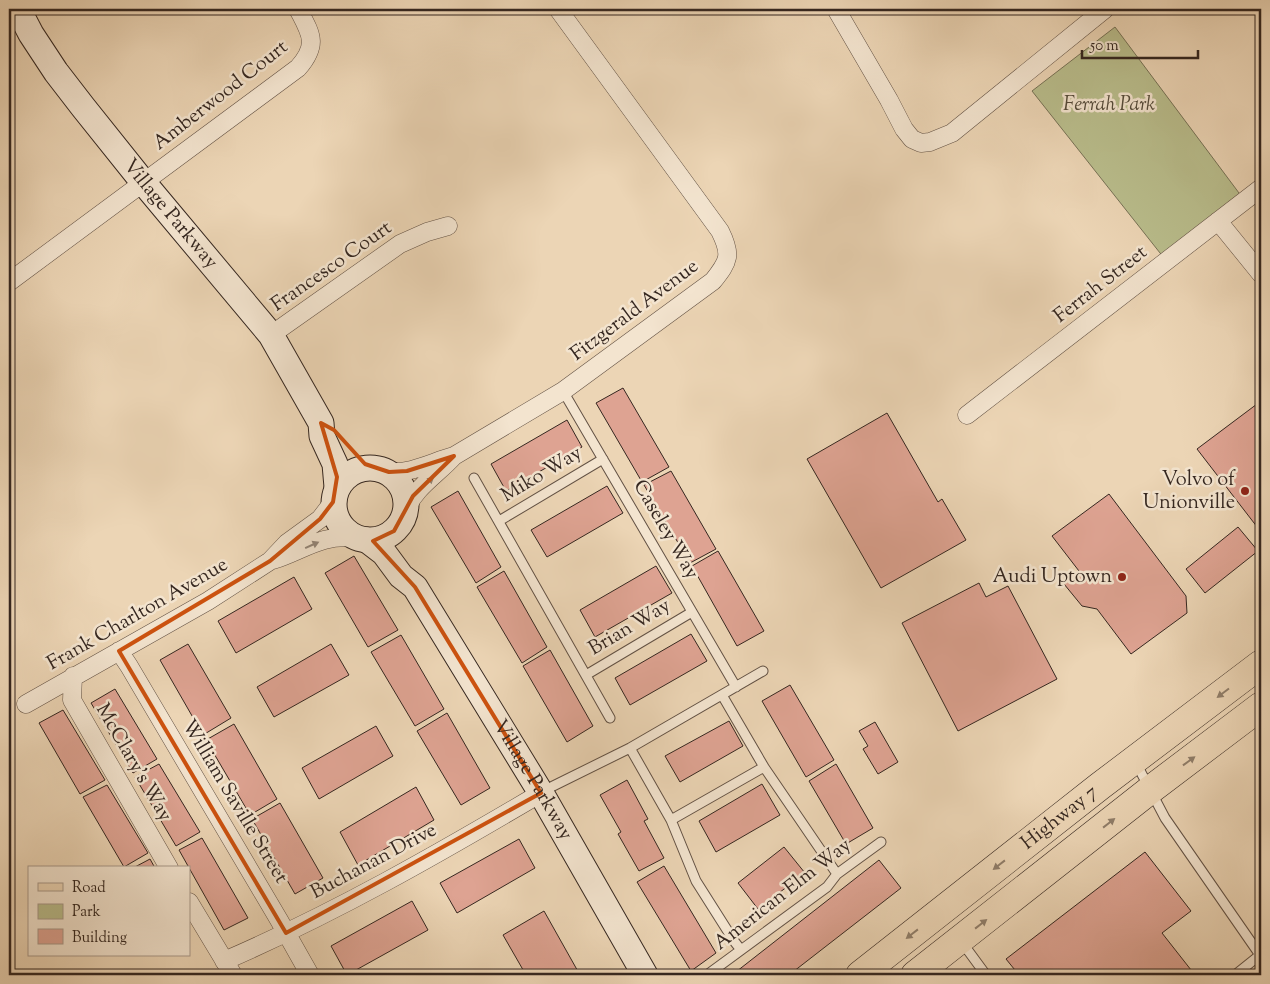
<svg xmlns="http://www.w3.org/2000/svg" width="1270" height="984" font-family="'Sorts Mill Goudy',serif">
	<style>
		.green { fill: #b9bd8c; stroke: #777256 }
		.building { fill: #dea392; stroke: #352720 }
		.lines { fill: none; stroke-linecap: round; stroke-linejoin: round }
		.lane-casing { stroke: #635245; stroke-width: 11 }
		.street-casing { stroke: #635245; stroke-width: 19 }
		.secondary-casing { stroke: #352720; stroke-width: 27 }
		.primary-casing { stroke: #352720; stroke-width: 29 }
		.lane { stroke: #f3e4cf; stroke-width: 9 }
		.street { stroke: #f3e4cf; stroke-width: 18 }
		.secondary { stroke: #f3e4cf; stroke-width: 25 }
		.primary { stroke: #ecd5b5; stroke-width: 28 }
		.oneway { fill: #948678 }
		.oneway2 { fill: #907e6a }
		.marked { fill: none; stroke: #cd520f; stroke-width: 4; stroke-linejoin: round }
		.poi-dot { fill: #8f2418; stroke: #f3e4cf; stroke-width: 2 }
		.labels { text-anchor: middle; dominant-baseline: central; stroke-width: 5; stroke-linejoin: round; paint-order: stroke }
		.street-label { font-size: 20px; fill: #352720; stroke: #f3e4cf }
		.park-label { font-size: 20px; font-style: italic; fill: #564c3b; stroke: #f3e4cf }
		.poi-label { font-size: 20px; fill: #352720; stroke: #f3e4cf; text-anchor: end }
	</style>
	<rect width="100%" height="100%" fill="#ecd5b5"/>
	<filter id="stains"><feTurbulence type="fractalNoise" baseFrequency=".004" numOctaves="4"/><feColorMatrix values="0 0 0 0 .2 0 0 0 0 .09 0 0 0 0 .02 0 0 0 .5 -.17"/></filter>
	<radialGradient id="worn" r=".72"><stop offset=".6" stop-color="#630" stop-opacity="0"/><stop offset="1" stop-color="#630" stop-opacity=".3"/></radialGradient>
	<!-- green -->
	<path class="green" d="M1115,27l127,170 -78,61 -132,-167z"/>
	<!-- building -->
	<path class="building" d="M623,388l46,79 -27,15 -46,-79z
		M1261,401v131l-64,-83z
		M887,413l51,89 4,-3 24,41 -85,48 -74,-129z
		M567,420l15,27 -76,44 -15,-27z
		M671,471l45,78 -26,14 -46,-78z
		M607,486l16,27 -76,44 -16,-27z
		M458,491l43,76 -25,16 -45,-76z
		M1109,494l77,102 1,17 -56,41 -34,-45 -15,-3 -18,-22 15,-13 -27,-35z
		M1238,527l20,24 -53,42 -19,-24z
		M718,551l46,80 -27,15 -45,-80z
		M354,556l44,74 -30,17 -43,-74z
		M656,566l16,27 -77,44 -15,-27z
		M504,571l43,76 -25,16 -45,-76z
		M294,577l18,32 -76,44 -18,-32z
		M979,583l7,14 22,-11 49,93 -99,52 -56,-108z
		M691,634l16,27 -77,44 -15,-27z
		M401,635l43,74 -29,17 -44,-74z
		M188,644l43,74 -28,17 -43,-75z
		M331,644l18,31 -75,42 -17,-30z
		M550,650l43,76 -26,16 -44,-76z
		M790,685l44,75 -28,17 -44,-76z
		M115,689l42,70 -24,14 -42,-70z
		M63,710l42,70 -25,14 -41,-71z
		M447,713l43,75 -29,17 -44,-74z
		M729,721l14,25 -63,36 -15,-26z
		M875,722l23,40 -20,12 -15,-25 5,-3 -9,-15z
		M234,724l43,75 -27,16 -44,-75z
		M376,726l17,30 -74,43 -17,-31z
		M159,764l41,68 -24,14 -41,-69z
		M836,764l37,64 -27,16 -37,-63z
		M627,780l21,39 -4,2 20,37 -25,13 -21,-37 3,-2 -21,-37z
		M762,784l18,31 -64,37 -17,-31z
		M107,785l41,68 -24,14 -41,-70z
		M416,787l18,33 -76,45 -18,-33z
		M280,803l43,75 -28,16 -43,-75z
		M202,838l46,80 -24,12 -45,-80z
		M519,839l16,29 -78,45 -17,-30z
		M784,847l21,26 -47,36 -20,-26z
		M1145,852l46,59 -29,22 33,42h-176l-13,-16z
		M150,859l5,9h-22z
		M879,860l22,28 -112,87h-57z
		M664,866l52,87 -25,18 -54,-89z
		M412,901l16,29 -81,45 -16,-29z
		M544,911l36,64h-54l-23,-40z"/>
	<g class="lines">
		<!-- lane casing -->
		<g class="lane-casing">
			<path id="lane" d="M563,391l173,296
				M474,478l136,240
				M499,521l104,-62
				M586,675l106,-63
				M722,695l42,72 73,107
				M630,748l41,72 25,61 38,60 7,9
				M1136,763l29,55 95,137 -25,20
				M541,792l89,-44 133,-77
				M671,820l93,-53
				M961,941l25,34
				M707,975l120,-88 10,-13 44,-32"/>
		</g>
		<!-- street casing -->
		<g class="street-casing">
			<path id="street" d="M836,9l53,91 15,29 8,10 9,4 9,-1 22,-9 153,-124
				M1218,221l43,53
				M9,282l289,-214c21,-24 13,-34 0,-59
				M271,335l129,-91 27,-12 21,-6
				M967,415l294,-227
				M389,472c22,2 43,-10 65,-16l109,-65 150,-110c16,-20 19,-26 7,-50l-162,-222
				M406,510c8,-22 32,-36 48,-54
				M273,560c29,-9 50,-27 82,-22
				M119,651l10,15 150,254 31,55
				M73,676l-1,24 97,168
				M26,704l182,-103 62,-40 17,-18 33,-24 13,-17
				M189,902l44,73
				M224,961c109,-47 214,-107 317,-168"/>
		</g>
		<!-- secondary casing -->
		<g class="secondary-casing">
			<g id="secondary">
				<path id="s1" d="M18,9l13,25 25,38 27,35 60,75 128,153 50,88 1,13 13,28 2,23"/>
				<circle cx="370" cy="504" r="36"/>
				<path id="s2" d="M367,540l17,13 17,23 14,11 126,206 104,182"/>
			</g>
		</g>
		<!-- primary casing -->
		<g class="primary-casing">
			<g id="primary">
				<path id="s3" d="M860,975l240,-189 161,-122"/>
				<path d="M915,975l235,-185 111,-84"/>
			</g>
		</g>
		<!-- lane -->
		<use href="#lane" class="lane"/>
		<!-- street -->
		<use href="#street" class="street"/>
		<!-- secondary -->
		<use href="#secondary" class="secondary"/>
		<!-- primary -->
		<use href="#primary" class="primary"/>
	</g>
	<!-- one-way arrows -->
	<defs><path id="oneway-solid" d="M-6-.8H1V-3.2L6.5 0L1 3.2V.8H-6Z" transform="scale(1.25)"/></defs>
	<g class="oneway">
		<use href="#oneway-solid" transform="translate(428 482) rotate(-40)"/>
		<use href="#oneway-solid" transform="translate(312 545) rotate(-24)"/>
	</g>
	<g class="oneway2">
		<use href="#oneway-solid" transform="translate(1223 693) rotate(143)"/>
		<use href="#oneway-solid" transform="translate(1189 761) rotate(-36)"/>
		<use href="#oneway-solid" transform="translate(1109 823) rotate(-38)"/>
		<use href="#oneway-solid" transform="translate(999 865) rotate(142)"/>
		<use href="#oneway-solid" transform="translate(981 924) rotate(-38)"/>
		<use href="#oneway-solid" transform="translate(912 934) rotate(142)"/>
	</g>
	<!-- marked area -->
	<path class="marked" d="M321,423l13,7 31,34 24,8 18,-1 47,-15 -41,40 -19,35 -21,10 42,46 126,206 -255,140 -167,-282 151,-90 50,-42 13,-17 4,-25z"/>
	<!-- markers -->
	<g class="poi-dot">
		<circle cx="1245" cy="491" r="5"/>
		<circle cx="1122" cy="577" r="5"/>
	</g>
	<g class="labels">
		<!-- street labels -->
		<g class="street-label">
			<text transform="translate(221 96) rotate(-38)">Amberwood Court</text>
			<text stroke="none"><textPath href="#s1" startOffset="256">Village Parkway</textPath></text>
			<text transform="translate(332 267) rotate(-35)">Francesco Court</text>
			<text transform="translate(1101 285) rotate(-38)">Ferrah Street</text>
			<text transform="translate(635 311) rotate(-37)">Fitzgerald Avenue</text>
			<text transform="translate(542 475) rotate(-31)">Miko Way</text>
			<text transform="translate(665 530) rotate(60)">Caseley Way</text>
			<text transform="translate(138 615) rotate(-30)">Frank Charlton Avenue</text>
			<text transform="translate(630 628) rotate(-31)">Brian Way</text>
			<text transform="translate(133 763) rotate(60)">McClary's Way</text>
			<text stroke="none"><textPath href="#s2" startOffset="294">Village Parkway</textPath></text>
			<text transform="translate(234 802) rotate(59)">William Saville Street</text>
			<text stroke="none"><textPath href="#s3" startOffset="254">Highway 7</textPath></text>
			<text transform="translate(374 862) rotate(-28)">Buchanan Drive</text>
			<text transform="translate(783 895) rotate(-38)">American Elm Way</text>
		</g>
		<!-- park labels -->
		<g class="park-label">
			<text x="1109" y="105">Ferrah Park</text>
		</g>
		<!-- poi labels -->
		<g class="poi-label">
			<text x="1235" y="480">Volvo of<tspan x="1235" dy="23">Unionville</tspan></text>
			<text x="1112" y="577">Audi Uptown</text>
		</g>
	</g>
	<!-- margin -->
	<rect width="1270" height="984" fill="none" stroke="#ecd5b5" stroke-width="30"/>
	<rect x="10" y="10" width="1250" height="964" fill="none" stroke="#352720" stroke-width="2.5"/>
	<rect x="15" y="15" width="1240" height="954" fill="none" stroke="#352720"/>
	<!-- legend -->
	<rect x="28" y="866" width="162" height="90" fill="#f3e4cf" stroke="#a79889"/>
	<rect x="38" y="883" width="25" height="8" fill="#ecd5b5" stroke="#a79889"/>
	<text x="72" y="892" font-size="15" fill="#352720">Road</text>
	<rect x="38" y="904" width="25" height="15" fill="#b9bd8c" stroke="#a79889"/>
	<text x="72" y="916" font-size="15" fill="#352720">Park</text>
	<rect x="38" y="929" width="25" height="15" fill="#dea392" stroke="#a79889"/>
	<text x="72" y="942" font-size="15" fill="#352720">Building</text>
	<!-- scale -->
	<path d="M1082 50v8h116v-8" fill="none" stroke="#352720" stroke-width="2.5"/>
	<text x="1090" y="50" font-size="15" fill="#352720" stroke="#f3e4cf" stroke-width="4" paint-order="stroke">50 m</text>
	<rect width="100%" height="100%" filter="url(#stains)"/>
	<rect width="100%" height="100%" fill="url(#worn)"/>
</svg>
